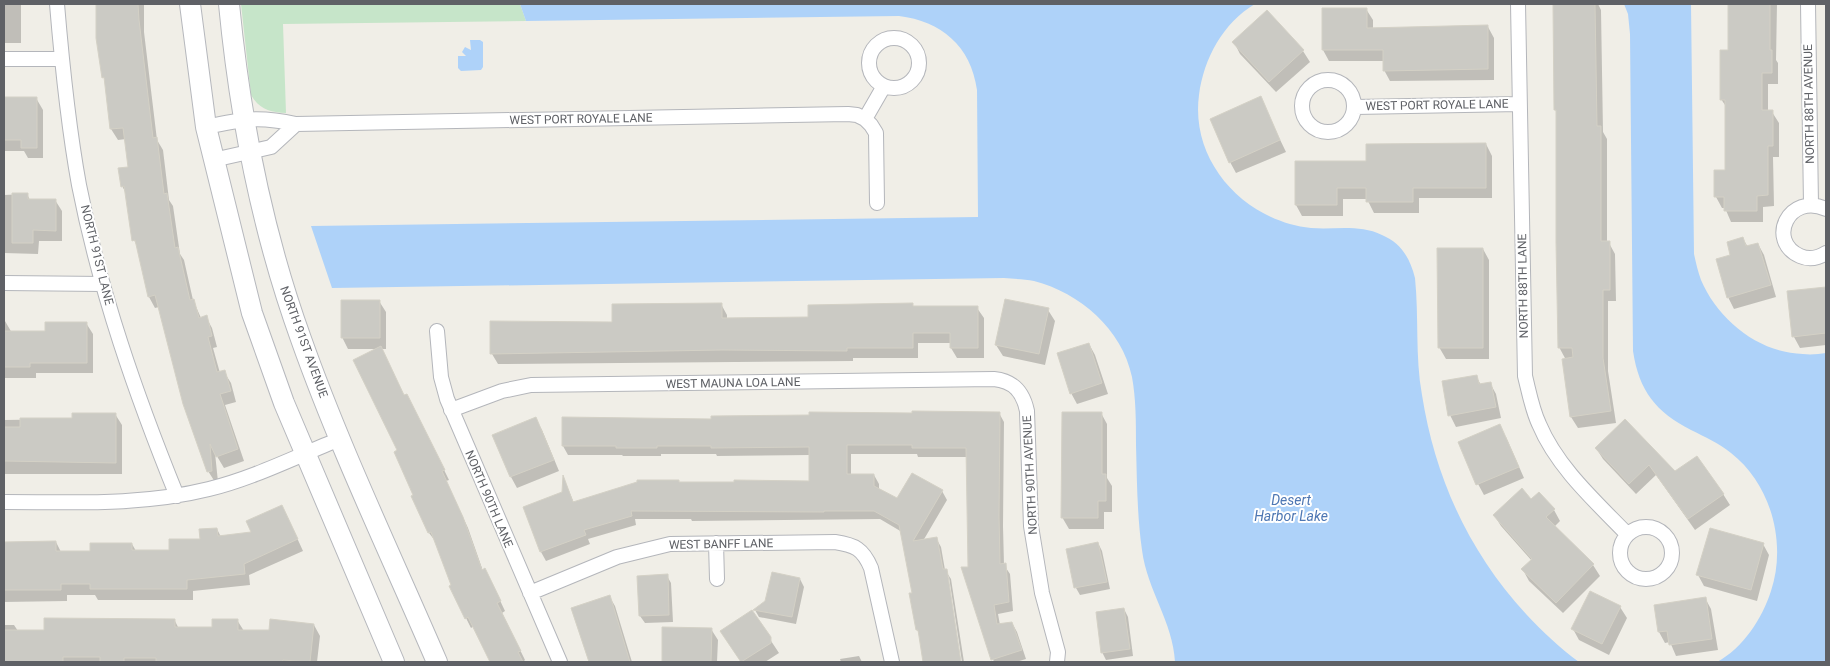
<svg xmlns="http://www.w3.org/2000/svg" width="1830" height="666" font-family="Roboto,sans-serif">
	<style>
		.green { fill: #c6e5c9 }
		.water { fill: #aed2f9 }
		.shadow { fill: #0003 }
		.building { fill: #cbcac4; stroke: #d4d1c6 }
		.lines { fill: none; stroke-linecap: round; stroke-linejoin: round }
		.street-casing { stroke: #b4b6bb; stroke-width: 16 }
		.secondary-casing { stroke: #b6b8bd; stroke-width: 22 }
		.street { stroke: #fff; stroke-width: 14 }
		.secondary { stroke: #fff; stroke-width: 20 }
		.labels { text-anchor: middle; dominant-baseline: central; stroke-width: 4; stroke-linejoin: round; paint-order: stroke }
		.street-label { font-size: 12px; fill: #5f6166; stroke: #fff }
		.water-label { font-size: 14px; font-style: italic; fill: #4e77b3; stroke: #fff }
	</style>
	<rect width="100%" height="100%" fill="#f0eee7"/>
	<!-- green -->
	<path class="green" d="M241,4h279l6,17 -243,3 3,89c-16,-1 -26,-3 -35,-18z"/>
	<!-- water -->
	<path class="water" d="M520,4h735c-32,19 -51,54 -56,91 -9,67 46,126 112,133 24,2 48,-4 71,7 19,8 28,23 33,43 4,39 0,78 7,117 13,83 47,157 104,219 17,18 34,34 53,48h-404c-2,-40 -28,-72 -33,-112 -5,-35 -5,-70 -6,-105 0,-23 0,-46 -4,-68 -10,-48 -52,-84 -98,-96 -9,-2 -20,-2 -30,-3l-672,10 -21,-62 667,-9 -1,-127c-6,-44 -36,-69 -78,-74l-373,5z
		M1624,4h67l3,250c2,9 4,18 7,26 17,40 58,73 102,74 8,1 16,0 23,-1v309h-109c26,-14 45,-43 54,-71 16,-48 0,-107 -40,-138 -12,-10 -26,-16 -40,-23 -35,-18 -52,-39 -58,-79l-3,-317 -2,-20z
		M470,40h10l3,2v25l-2,3 -20,1 -3,-3v-12h8l-4,-4 3,-5 6,3z"/>
	<!-- shadow -->
	<path class="shadow" d="M4,4h17v39h-17z
		M97,4h47v28l13,108 6,10 6,50 4,6 7,48 4,6 9,40 8,18 5,-1 6,11 5,19 -4,1 7,25 4,-1 7,11 5,19 -11,3 19,56 -20,7 -9,-15 3,29h-3l-7,-11 -49,-164 -4,1 -6,-11 -11,-49 -4,-8 -7,-45 -5,-9 7,-18 -3,-29 -8,1 -7,-11 -5,-48 -3,-4 -5,-39z
		M1554,4h44l3,6 2,122 4,7v104h2l6,11 1,47h-8v70l8,52 -38,5 -7,-11 -8,-57h3l-7,-13 -2,-233 -2,-5z
		M1730,4h47l-1,56 2,3v21h-10v28h4l7,11v34h-6l1,49 -11,1v15h-32l-6,-14h-3l-6,-11 11,-26v-63l-6,-9 8,-47z
		M1323,9h43l7,11v9l115,-2 6,11v42l-104,1 -6,-11v-9h-55l-6,-11z
		M1234,42l69,9 7,11 -34,30 -36,-38z
		M4,98h32l7,12v48h-15l-4,-7h-20z
		M1260,98l26,54 -50,21 -6,-11z
		M1486,144l6,12v42h-73v15h-45l-7,-14h-24v17h-41l-6,-11 71,-43z
		M27,194l3,6h25l7,11v30h-23l-1,13 -34,-1v-58z
		M1743,239l5,8 10,-3 6,11 12,42 -42,12 -6,-12 4,-42z
		M1483,249l6,11v99h-43l-7,-12z
		M1826,288v57l-26,3 -6,-11 -5,-44z
		M379,301l7,11v37h-5l23,47 8,9 37,75 -3,1 22,47 15,43 7,8 15,32 -3,2 23,47 -2,2h-32l-17,-36 -3,2 -5,-10 -30,-76 -7,-9 -16,-37 2,-1 -16,-44 -19,-102h-32l-6,-12z
		M721,304l6,11v4h82l105,-11h63l7,10v40h-27l-6,-10v-5h-33v15h-65v3l-355,3 -6,-10 121,-31z
		M1048,310l7,11 -10,44 -42,-9 -7,-11z
		M4,321h1l7,12h34l40,-10 7,11v39h-57v5h-32z
		M1089,344l6,11 13,39 -31,10 -6,-11z
		M1476,376l5,9 9,-2 6,11 5,24 -45,9 -6,-12z
		M810,413h189l5,9 -1,104 1,39 6,9 3,37 -15,3 2,11 12,-2 5,9 9,27 -10,3h-22l-1,-3 -24,-91 -1,-111h-50l-1,-3h-66v21h23l5,9v6l19,10 44,-9 5,9 -24,41 13,-3 5,9 4,23 6,9 13,83h-2l-13,-85 -3,-3 13,88h-35l-4,-28 -3,-4 -3,-36 -12,-62 -22,-13 -188,2 -1,-2h-56l1,6 -48,14 2,5 -44,17 -5,-9 -17,-44 39,-15 1,-14 10,24 236,-21v-27l-93,1 -1,-2h-55v2h-38l-1,-1h-54l-5,-9 149,-26 98,-4z
		M1101,413l6,11v54l5,8v26h-8v17h-35l-7,-12z
		M115,414l7,11v49h-118v-54l69,-1z
		M536,419l6,11 17,41 -42,17 -6,-11 -17,-41z
		M1506,437l18,41 -40,17 -6,-11z
		M1596,448l79,25 48,21 7,11 -35,25 -39,-55 -20,19 -33,-35z
		M1539,493l15,17 6,11 -6,6 39,38 7,11 -37,37 -34,-32 -6,-11 9,-9 -31,-35 -7,-11 37,-15z
		M288,518l15,33 -54,24 1,10 -57,6v9h-95l-3,-5h-28v6l-63,1v-59l52,-1 5,10h30l41,-8 4,7h34l31,-11 16,-11 4,8 32,-4z
		M1098,543l4,8 8,38 -30,6 -4,-7 -8,-38z
		M1763,544l6,11 -12,46 -53,-15 -6,-11z
		M667,576l4,7 2,39 -28,1 -5,-7z
		M800,579l4,8 -8,37 -37,-7 -4,-7z
		M609,596l6,10 17,56h-36l-3,-9z
		M1705,598l6,11 7,41 -42,6 -6,-14 -5,1 -6,-11z
		M1620,607l7,11 -18,37 -30,-15 -6,-11z
		M1124,609l4,8 5,39 -27,4 -4,-8z
		M752,612l27,41 -14,9h-24l-19,-30z
		M237,620l7,11h26l44,-6 6,11 -3,26h-313v-37h10l4,6h27l130,-10 4,8h34z
		M664,628l47,1 7,11 -1,22h-54z
		M859,656l3,6h-21l-1,-3z"/>
	<!-- building -->
	<path class="building" d="M96,4h42l1,16 14,118 4,-1 7,57 3,-1 8,55 3,-1 12,53 4,-1 5,19 8,-3 5,21 -4,1 9,35 8,-2 6,21 -11,3 18,55 -22,8 -6,-13 2,27 -5,1 -24,-68 -28,-109 -7,2 -13,-57 -3,1 -8,-55 -3,1 -3,-19 10,-1 -5,-39 -13,1 -6,-52 -2,1 -6,-40z
		M1553,4h42l2,122h4v115h9v49h-7v68l8,53 -41,6 -8,-58 11,-2 -1,-9h-14l-2,-106v-132h-2z
		M1728,4h42v46h2v23h-10v37h11v36h-5v49l-11,1v15h-33v-14h-10v-27h11v-70h-5v-50h8z
		M1322,8h45v20l121,-3v44l-105,2v-21h-61z
		M1267,10l37,40 -35,32 -37,-40z
		M1261,96l19,44 -51,23 -19,-44z
		M4,97h33v51h-16v-8h-17z
		M1486,143v45h-73v14h-47v-14h-29v17h-42v-44h71v-17z
		M12,193h16v6h28v32l-23,-1v13h-21z
		M1743,237l3,9 12,-3 13,42 -44,13 -11,-39 14,-4 -3,-13z
		M1437,248h46v100h-45z
		M1826,287v46l-34,4 -5,-46z
		M1005,299l44,9 -10,46 -44,-9z
		M341,300h39v38h-39z
		M722,303v15l86,-1v-12l105,-2v3h65v42h-28v-15h-37v15h-66v3l-125,-1 -232,4v-33l122,1v-18z
		M45,322h42v41h-57v4h-26v-36h41z
		M1089,343l13,40 -32,11 -13,-41z
		M381,346l23,49 3,-1 38,76 -3,1 21,46 19,53 3,-2 16,33 -4,2 24,48 -3,1 5,10h-33l-22,-45 -3,2 -16,-33 2,-1 -20,-53 -3,1 -17,-37 2,-1 -19,-43 3,-2 -44,-90z
		M1477,375l2,9 12,-2 5,25 -48,9 -6,-35z
		M912,411l88,1 -1,104 1,48 6,-1 3,39 -15,3 3,19 15,-2 10,28 -31,10 -30,-93h7l-2,-119h-54v-3h-65v29h27v12l23,12 15,-25 31,17 -30,51 24,-4 6,32h4l14,93h-38l-5,-32h-2l-7,-37h3l-13,-68 -25,-14h-50v1l-193,-1 1,5 -48,14 2,5 -46,17 -17,-45 39,-15 1,-17 10,27 64,-20v-2h42v2h55v-2l75,1v-34l-98,1v-2h-54v2h-41v-2h-54v-29l149,2v-3l98,-1v-3l103,1z
		M1062,412h40v62h4v27h-8v17h-37z
		M72,413h44v50l-112,-2v-34h16v-9h52z
		M536,417l18,43 -44,17 -18,-42z
		M1625,419l50,52 22,-15 27,38 -36,25 -39,-54 -20,19 -34,-36z
		M1500,424l19,43 -43,18 -18,-43z
		M1522,488l9,11 8,-7 16,17 -9,8 48,47 -38,39 -35,-34 11,-10 -39,-44z
		M282,505l16,34 -54,25 1,10 -58,6v9h-97v-5h-29v6h-57v-48l52,-1v10h34v-8h42v7h37v-11h31l-1,-10 18,-1 1,8 33,-4 -5,-11z
		M1710,528l54,15 -13,47 -55,-15z
		M1098,542l9,40 -33,6 -8,-39z
		M772,572l28,6 -8,39 -39,-7 12,-9z
		M668,574l1,41 -30,1 -2,-40z
		M1590,591l31,15 -19,38 -31,-15z
		M610,595l20,67h-41l-18,-54z
		M1706,597l6,42 -43,6 -2,-14 -9,1 -4,-27z
		M1124,608l6,41 -29,4 -5,-41z
		M752,610l19,27v6l-30,19 -21,-31z
		M44,618l131,1v8h37v-8h26v11h31l1,-11 44,5 -4,38 -27,-2 -1,2h-126v-4h-32v4h-24v-5h-37v5h-59v-32h40z
		M662,627l50,1 -1,34h-49z"/>
	<g class="lines">
		<!-- street casing -->
		<g class="street-casing">
			<path id="street" d="M57,4c5,60 11,121 22,181 21,107 57,210 98,311
				M1518,4l7,372c4,16 7,33 14,48 18,43 56,77 88,110
				M1808,4l3,201
				M869 63a25 25 0 1 1 50 0a25 25 0 1 1-50 0Z
				M4,59h57
				M1302 106a26 26 0 1 1 52 0a26 26 0 1 1-52 0Z
				M1355,107l164,-3
				M206,127c37,-8 52,-11 90,-3l552,-10 9,1 8,4
				M213,160l58,-13 25,-23
				M877,203l-1,-70 -5,-8 -6,-6 19,-33
				M1826,209c-37,-17 -60,32 -26,47 9,4 18,2 26,-3
				M4,283l99,1
				M437,331l4,46 6,22 113,263
				M451,410l51,-19 29,-6 463,-6c20,2 29,13 33,32l4,115 11,67 16,59 -1,10
				M4,502c68,0 137,4 205,-13 45,-11 88,-33 131,-50
				M1620 553a26 26 0 1 1 52 0a26 26 0 1 1-52 0Z
				M716,543l1,36
				M530,593l87,-36 53,-13 165,-2c20,3 28,7 36,26l21,94"/>
		</g>
		<!-- secondary casing -->
		<g class="secondary-casing">
			<path id="secondary" d="M190,4l16,123 46,186 32,90 110,259
				M229,4c11,114 33,227 72,335 39,110 90,216 136,323"/>
		</g>
		<!-- street -->
		<use href="#street" class="street"/>
		<!-- secondary -->
		<use href="#secondary" class="secondary"/>
	</g>
	<g class="labels">
		<!-- street labels -->
		<g class="street-label">
			<text transform="translate(1809 104) rotate(-91)">NORTH 88TH AVENUE</text>
			<text transform="translate(1437 105) rotate(-1)">WEST PORT ROYALE LANE</text>
			<text transform="translate(581 119) rotate(-1)">WEST PORT ROYALE LANE</text>
			<text transform="translate(97 255) rotate(76)">NORTH 91ST LANE</text>
			<text transform="translate(1523 286) rotate(-91)">NORTH 88TH LANE</text>
			<text transform="translate(304 342) rotate(70)">NORTH 91ST AVENUE</text>
			<text transform="translate(733 383) rotate(-1)">WEST MAUNA LOA LANE</text>
			<text transform="translate(1030 475) rotate(-93)">NORTH 90TH AVENUE</text>
			<text transform="translate(489 499) rotate(67)">NORTH 90TH LANE</text>
			<text transform="translate(721 544) rotate(-1)">WEST BANFF LANE</text>
		</g>
		<!-- water labels -->
		<g class="water-label">
			<text x="1291" y="500">Desert<tspan x="1291" dy="16">Harbor Lake</tspan></text>
		</g>
	</g>
	<!-- border -->
	<rect width="1830" height="666" fill="none" stroke="#5f6166" stroke-width="10"/>
</svg>
